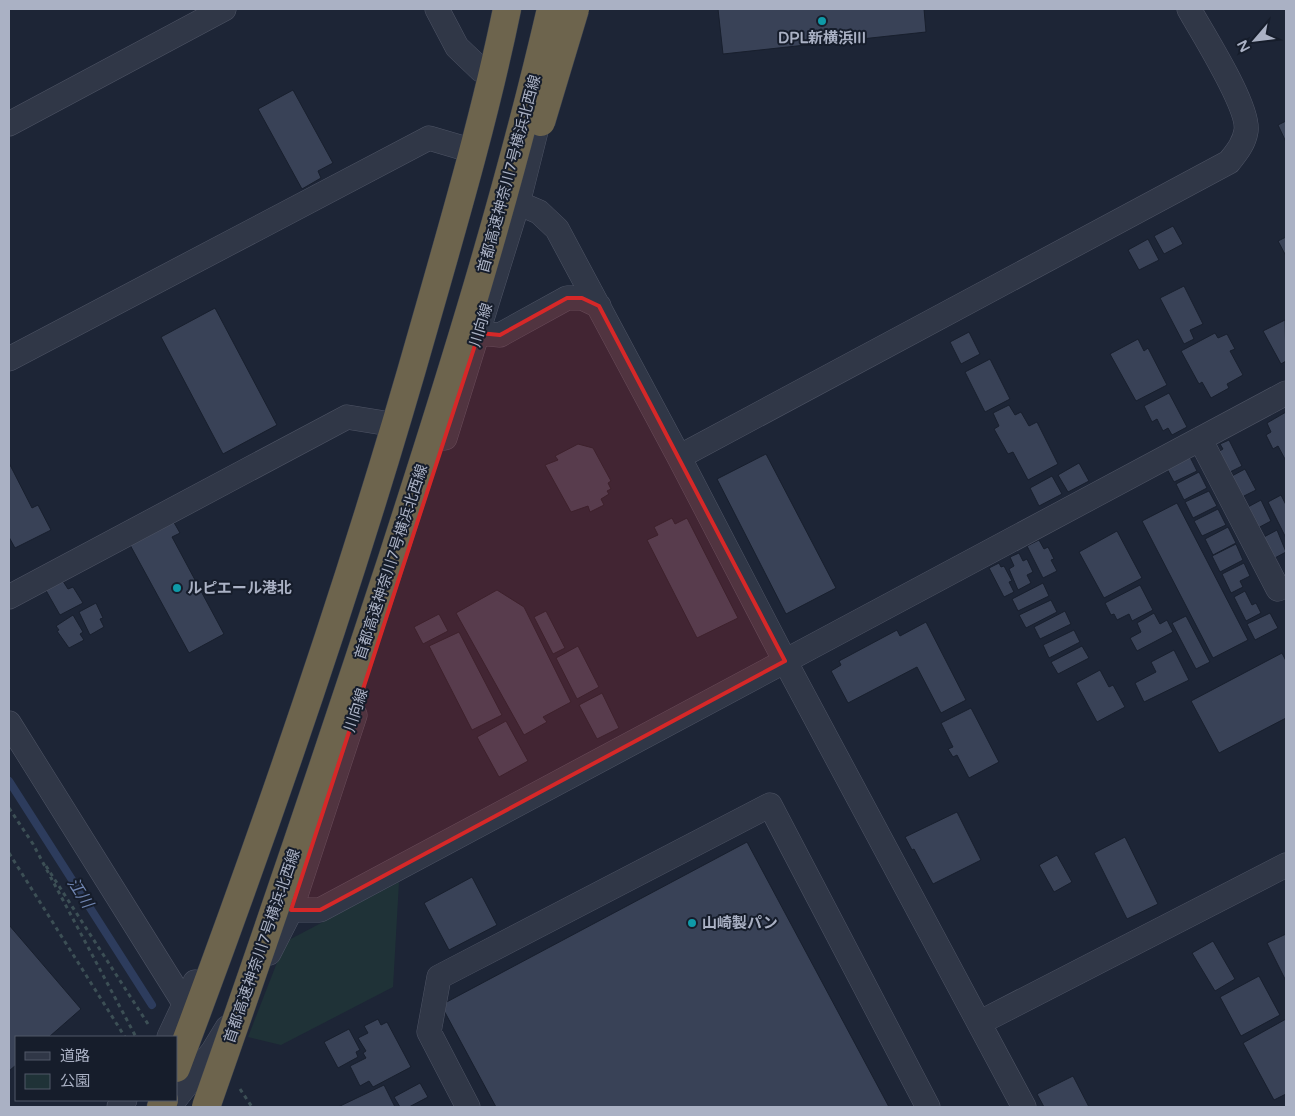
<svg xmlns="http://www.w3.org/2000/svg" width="1295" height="1116" font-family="'Varela Round','Noto Sans JP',sans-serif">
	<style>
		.green { fill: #1f3237 }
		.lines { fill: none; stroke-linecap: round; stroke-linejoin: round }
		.stream { stroke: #2d3c5d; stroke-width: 8 }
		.building { fill: #394257; stroke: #181f2d }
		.minor-casing { stroke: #4e5465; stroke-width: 25 }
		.highway-casing { stroke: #383f4e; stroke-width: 29 }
		.path { stroke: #3c4f55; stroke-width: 3; stroke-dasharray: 4 4; stroke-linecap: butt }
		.minor { stroke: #303747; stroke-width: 24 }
		.highway { stroke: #6d644d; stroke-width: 28 }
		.highway-bridge-casing { stroke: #383f4e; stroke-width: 29; stroke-linecap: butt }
		.highway-bridge { stroke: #6d644d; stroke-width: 28 }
		.marked { fill: #d62828; fill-opacity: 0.2; stroke: #d62828; stroke-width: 4; stroke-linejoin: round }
		.culture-dot { fill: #0f9aa8; stroke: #161d2b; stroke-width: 2 }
		.labels { text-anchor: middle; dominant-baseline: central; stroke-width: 4; stroke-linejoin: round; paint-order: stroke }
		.poi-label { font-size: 15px; font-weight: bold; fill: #aab1c4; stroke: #161d2b; text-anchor: start }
		.street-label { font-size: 15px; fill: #aab1c4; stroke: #161d2b }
		.water-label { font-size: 16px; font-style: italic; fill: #6f84b0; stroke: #161d2b }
	</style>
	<rect width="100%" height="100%" fill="#1d2536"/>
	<!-- green -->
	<path class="green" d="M399,882l-6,105 -112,58 -33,-8 37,-95z"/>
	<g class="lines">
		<!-- stream -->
		<path class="stream" d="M9,781l143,224"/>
	</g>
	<!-- building -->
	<path class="building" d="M718,9h206l2,23 -203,22z
		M293,90l40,73 -15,8 3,7 -19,11 -44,-80z
		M1286,121v21l-8,-17z
		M1173,226l10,18 -19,10 -10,-18z
		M1286,237v19l-8,-15z
		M1148,239l11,21 -20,10 -11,-20z
		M1184,286l19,38 -13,6 4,9 -10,5 -24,-46z
		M215,308l62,117 -54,29 -62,-117z
		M1285,320l1,41 -5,3 -18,-33z
		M969,332l11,22 -19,10 -11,-22z
		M1215,333l3,5 9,-4 8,15 -5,2 13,24 -16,9 2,4 -18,10 -9,-16 -3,2 -18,-33z
		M1138,339l6,12 4,-3 19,37 -31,16 -26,-47z
		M990,359l20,40 -25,13 -20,-40z
		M1169,393l18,34 -15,8 -4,-7 -5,3 -6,-12 -5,3 -8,-16z
		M1009,405l6,10 6,-3 8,14 8,-4 21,42 -30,16 -15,-28 -5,2 -14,-25 5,-3 -6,-13z
		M1286,412v49l-8,-15 -5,3 -7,-14 5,-3 -4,-9z
		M1229,440l13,26 -14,7 -10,-21 5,-3 -3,-5z
		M578,444l15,4 18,33 -3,2 3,6 -4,2 2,3 -8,5 3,6 -14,7 -2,-6 -17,6 -26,-47 13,-5 -3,-4z
		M766,454l70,134 -50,26 -69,-135z
		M1189,455l8,16 -23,11 -8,-15z
		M9,463l23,45 6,-3 13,25 -36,18 -6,-11z
		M1079,463l10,18 -21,11 -10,-17z
		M1245,469l11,21 -16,8 -10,-21z
		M1199,472l8,16 -23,12 -8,-16z
		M1052,476l10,18 -23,12 -9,-18z
		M1209,491l8,15 -24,12 -8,-16z
		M1281,495l5,10v33l-18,-36z
		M1261,500l10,21 -15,8 -10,-21z
		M1177,503l71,137 -35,18 -71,-137z
		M1218,509l8,16 -24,11 -8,-15z
		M672,518l3,6 12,-6 51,100 -41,20 -50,-98 11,-5 -4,-8z
		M172,519l8,14 -8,4 52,97 -35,19 -60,-110z
		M1228,527l8,16 -23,12 -8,-16z
		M1277,530l9,22 -13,7 -11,-21z
		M1117,531l25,47 -38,20 -25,-46z
		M1039,540l5,9 4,-2 6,12 -3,1 6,11 -14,7 -16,-32z
		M1236,544l7,16 -23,12 -8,-16z
		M1019,553l4,8 4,-2 6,13 -6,3 4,8 -13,7 -9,-21 5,-3 -4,-9z
		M999,563l2,4 3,-1 8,15 -3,1 5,10 -10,5 -15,-29z
		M1244,563l6,13 -10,5 3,6 -12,6 -9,-19z
		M61,578l7,11 5,-2 10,16 -23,12 -16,-28z
		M1043,583l6,13 -31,15 -6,-12z
		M1140,585l13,25 -21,11 -3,-7 -12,6 -3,-6 -3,1 -6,-12z
		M497,590l27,17 47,95 -28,15 4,5 -23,13 -68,-122z
		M1245,591l7,14 4,-2 5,10 -15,8 -12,-24z
		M1051,600l6,12 -31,16 -7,-13z
		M96,603l7,15 -3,1 4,8 -14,8 -11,-23z
		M546,611l19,37 -12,6 -19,-37z
		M1065,611l6,13 -31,15 -6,-12z
		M1154,613l6,11 7,-4 6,12 -36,19 -7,-13 11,-6 -4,-9z
		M1270,613l8,15 -23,12 -8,-16z
		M439,614l9,17 -25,13 -9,-17z
		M73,615l10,17 -3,2 4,6 -15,8 -12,-17 2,-1 -3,-4z
		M1186,616l24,46 -14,7 -24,-46z
		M926,622l40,78 -25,13 -24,-46 -69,36 -17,-32 10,-6 -2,-4 58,-31 3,6z
		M1074,630l6,12 -31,16 -6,-13z
		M459,632l43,83 -30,15 -43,-84z
		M578,646l21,41 -22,12 -21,-41z
		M1082,646l7,12 -31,16 -7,-12z
		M1174,650l15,30 -45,22 -9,-19 21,-11 -5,-10z
		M1282,653l4,8v57l-67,35 -28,-52z
		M1100,670l9,17 4,-2 12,22 -28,15 -21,-39z
		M602,693l17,35 -22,11 -18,-34z
		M971,708l28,54 -30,16 -12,-23 -4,2 -5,-8 5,-2 -12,-24z
		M506,721l22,40 -29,16 -22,-40z
		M957,812l24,48 -48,24 -19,-35 -2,1 -7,-13z
		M1125,837l33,67 -31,15 -33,-66z
		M747,842l142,265h-393l-55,-102z
		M1057,855l15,27 -18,10 -15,-27z
		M472,877l25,48 -48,25 -25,-47z
		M9,925l72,84 -32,28h-33v28l-7,6z
		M1286,934v47l-19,-38z
		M1213,941l22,38 -20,12 -23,-38z
		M1259,976l21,39 -39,21 -21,-39z
		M378,1019l3,6 6,-3 24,45 -38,20 -4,-6 -9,5 -10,-20 16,-8 -3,-5 3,-2 -8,-13 10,-5 -4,-7z
		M1286,1019v75l-12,6 -31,-57z
		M349,1029l11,21 -4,2 2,5 -20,11 -14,-26z
		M1073,1076l16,31h-45l-7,-13z
		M420,1083l8,14 -19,10h-9l-6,-10z
		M384,1085l11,22h-57z"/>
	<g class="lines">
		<!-- minor casing -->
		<g class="minor-casing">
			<path id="minor" d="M437,9l20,38 24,23
				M9,124l215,-115
				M518,203l21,9 18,17 122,228 106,204 239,446
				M479,333l21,2 67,-37h15l17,8
				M9,359l420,-221 34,10
				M445,438l73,-235 25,-100
				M1200,439l78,150
				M679,457l550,-295c7,-9 15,-18 17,-31 4,-24 -44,-98 -57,-122
				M9,597l338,-180 37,6
				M9,723l177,283
				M291,910h29l966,-517
				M269,953l22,-43 64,-195
				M979,1023l307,-158
				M169,1037l26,-55
				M176,1098l37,-47 14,-23
				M119,1107l6,-7
				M468,1107l-39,-75 10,-55 331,-172 158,302"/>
		</g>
		<!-- highway casing -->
		<g class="highway-casing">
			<path id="highway" d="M176,1068c92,-244 177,-490 248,-741 30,-105 61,-211 83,-318
				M161,1107l3,-7"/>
		</g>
		<!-- path -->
		<path class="path" d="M9,808l24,36 103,193
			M9,853l116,184
			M46,866l102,158
			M240,1089l12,18"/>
		<!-- minor -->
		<use href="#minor" class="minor"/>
		<!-- highway -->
		<use href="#highway" class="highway"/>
		<!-- highway-bridge casing -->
		<g class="highway-bridge-casing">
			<path id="highway-bridge" d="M541,122l34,-113
				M206,1107c64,-182 126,-365 186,-548 59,-182 116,-364 159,-550"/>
		</g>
		<!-- highway-bridge -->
		<use href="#highway-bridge" class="highway-bridge"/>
	</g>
	<!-- marked area -->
	<path class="marked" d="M567,298h15l17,8 186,355 -465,249h-29l188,-577 21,2z"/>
	<!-- markers -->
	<g class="culture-dot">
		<circle cx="822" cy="21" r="5"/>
		<circle cx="177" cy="588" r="5"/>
		<circle cx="692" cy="923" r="5"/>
	</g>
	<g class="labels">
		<!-- poi labels -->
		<g class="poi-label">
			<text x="822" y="38" text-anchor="middle">DPL新横浜III</text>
			<text x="187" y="588">ルピエール港北</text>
			<text x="702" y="923">山崎製パン</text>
		</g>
		<!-- street labels -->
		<g class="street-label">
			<text transform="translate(509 174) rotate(-75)">首都高速神奈川7号横浜北西線</text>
			<text transform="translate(481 325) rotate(-73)">川向線</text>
			<text transform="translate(391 562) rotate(-72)">首都高速神奈川7号横浜北西線</text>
			<text transform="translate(356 710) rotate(-72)">川向線</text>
			<text transform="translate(262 946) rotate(-71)">首都高速神奈川7号横浜北西線</text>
		</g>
		<!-- water labels -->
		<g class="water-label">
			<text transform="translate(80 893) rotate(57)">江川</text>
		</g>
	</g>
	<!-- border -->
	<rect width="1295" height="1116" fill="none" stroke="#aab1c4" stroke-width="20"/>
	<!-- legend -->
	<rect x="15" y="1036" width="162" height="65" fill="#161d2b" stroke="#515868"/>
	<rect x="25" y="1052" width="25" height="8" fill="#303747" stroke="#515868"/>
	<text x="60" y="1061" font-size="15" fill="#aab1c4">道路</text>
	<rect x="25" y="1074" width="25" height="15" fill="#1f3237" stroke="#515868"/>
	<text x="60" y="1086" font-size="15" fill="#aab1c4">公園</text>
	<!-- north arrow -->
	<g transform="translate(1255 40) rotate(242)" stroke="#161d2b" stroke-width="4" paint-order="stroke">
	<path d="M0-4L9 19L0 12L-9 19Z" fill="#aab1c4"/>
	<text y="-8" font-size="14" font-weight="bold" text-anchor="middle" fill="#aab1c4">N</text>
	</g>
</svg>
